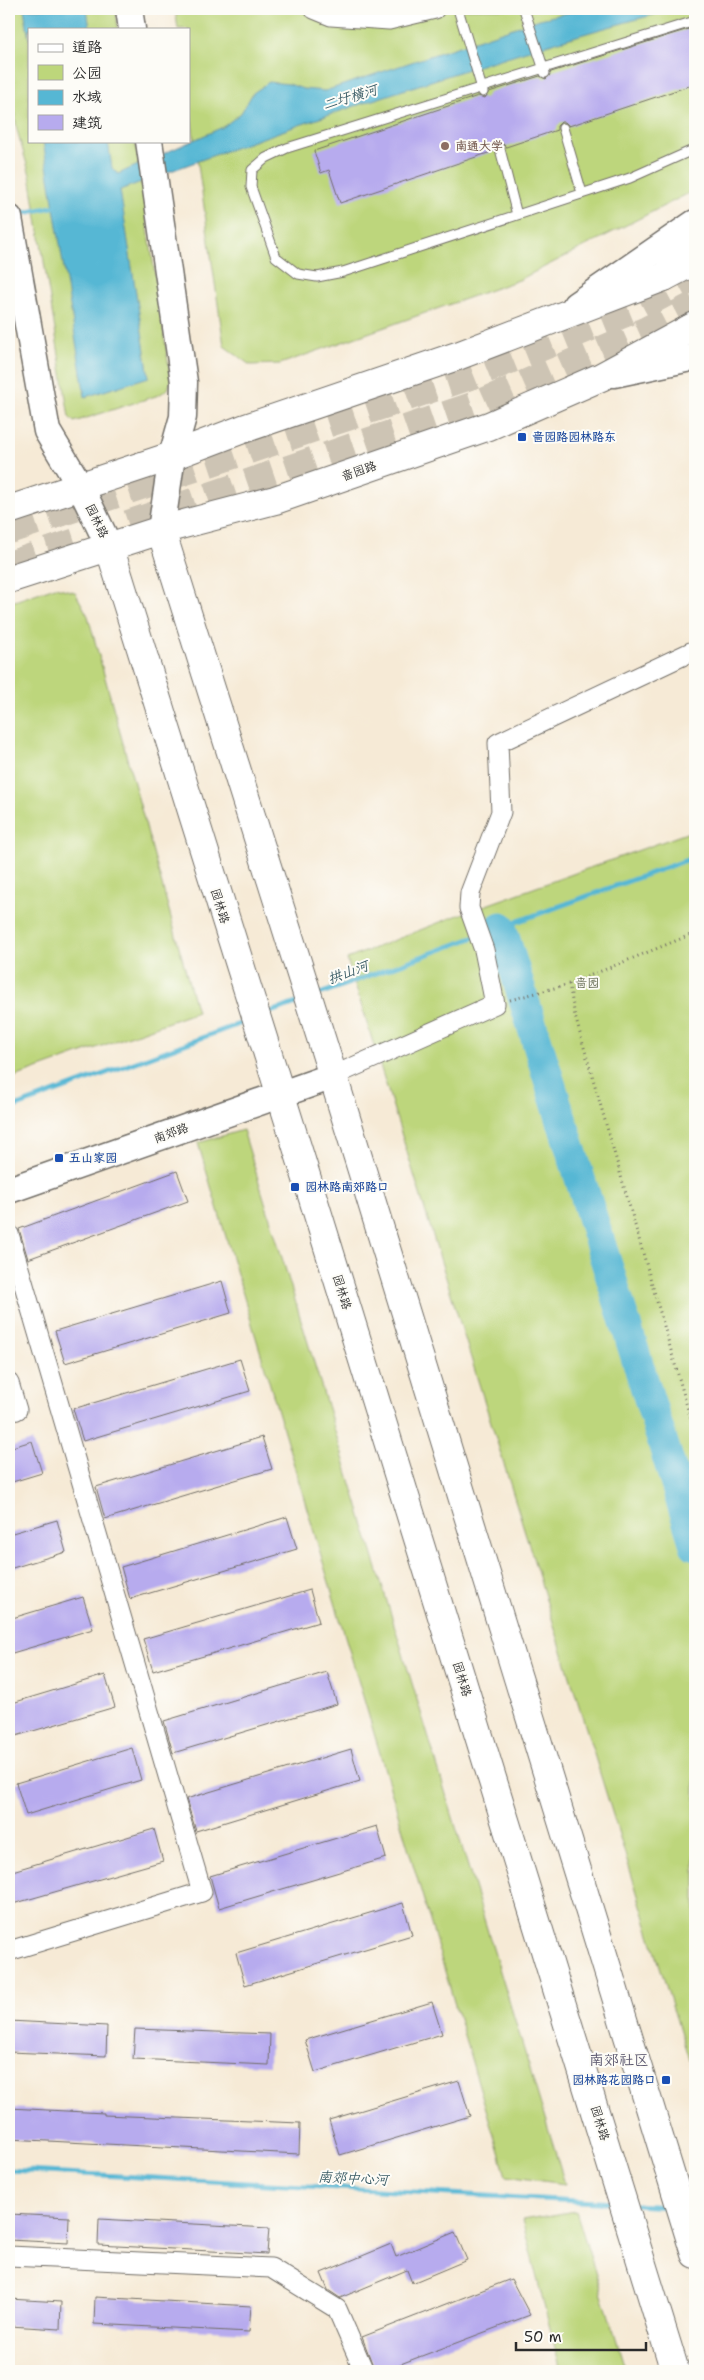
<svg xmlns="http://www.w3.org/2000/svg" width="704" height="2380" font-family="'Shantell Sans','LXGW WenKai TC',sans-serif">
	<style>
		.green { fill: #bdd67b; stroke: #748053 }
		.water { fill: #56b7d4; stroke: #407180 }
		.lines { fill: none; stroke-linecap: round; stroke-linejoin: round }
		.stream { stroke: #56b7d4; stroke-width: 5 }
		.river { stroke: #56b7d4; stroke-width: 31 }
		.building { fill: #b7abee }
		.highway-tunnel { stroke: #cdc4b4; stroke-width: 28; stroke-dasharray: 28 14; stroke-linecap: butt }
		.lane-casing { stroke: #726e67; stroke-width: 11 }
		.street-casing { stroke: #726e67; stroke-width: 21 }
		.secondary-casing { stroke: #726e67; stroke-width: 29 }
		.primary-casing { stroke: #726e67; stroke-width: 30 }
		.highway-casing { stroke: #726e67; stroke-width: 30 }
		.path { stroke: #726e67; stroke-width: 3; stroke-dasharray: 1 4; stroke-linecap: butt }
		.lane { stroke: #fff; stroke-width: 9 }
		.street { stroke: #fff; stroke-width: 19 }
		.secondary { stroke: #fff; stroke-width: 26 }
		.primary { stroke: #fff; stroke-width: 28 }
		.highway { stroke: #fff; stroke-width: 28 }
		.education-dot { fill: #8d6e63; stroke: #fdfcf7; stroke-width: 2 }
		.transit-dot { fill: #1a4fb4; stroke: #fdfcf7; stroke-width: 2 }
		.labels { text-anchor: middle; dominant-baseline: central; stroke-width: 4; stroke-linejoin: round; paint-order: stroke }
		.education-label { font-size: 12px; font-weight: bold; fill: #785e54; stroke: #fdfcf7; text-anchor: start }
		.transit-label { font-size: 12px; font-weight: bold; fill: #164399; stroke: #fdfcf7; text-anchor: start }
		.street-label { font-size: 12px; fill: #2b2b2b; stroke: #fdfcf7 }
		.park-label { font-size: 12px; fill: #575e43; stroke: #fdfcf7 }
		.water-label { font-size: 14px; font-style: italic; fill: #3a5c66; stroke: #fdfcf7 }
		.quarter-label { font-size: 15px; fill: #5c586f; stroke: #fdfcf7 }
	</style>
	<rect width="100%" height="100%" fill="#fdfcf7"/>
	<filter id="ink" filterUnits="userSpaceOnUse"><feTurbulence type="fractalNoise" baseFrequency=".02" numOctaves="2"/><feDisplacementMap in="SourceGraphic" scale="10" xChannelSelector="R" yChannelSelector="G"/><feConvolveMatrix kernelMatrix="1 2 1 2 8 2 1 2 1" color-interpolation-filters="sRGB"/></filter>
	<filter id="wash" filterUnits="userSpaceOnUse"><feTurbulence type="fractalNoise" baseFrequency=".0096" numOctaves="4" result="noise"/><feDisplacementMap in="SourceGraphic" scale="20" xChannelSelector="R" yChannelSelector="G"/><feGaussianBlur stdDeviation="1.12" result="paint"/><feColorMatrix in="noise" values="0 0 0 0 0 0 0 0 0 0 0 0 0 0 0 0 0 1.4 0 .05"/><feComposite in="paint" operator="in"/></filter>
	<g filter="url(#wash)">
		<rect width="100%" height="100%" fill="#f6ead6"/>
		<!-- green -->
		<path class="green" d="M9,9h107l2,20h-89v112h106l36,240 -3,8 -9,6 -85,27 -5,-5 -39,-242 -13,-45 -8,-55z
			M175,9h520v181l-176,90 -239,84 -30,1 -26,-19 -35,-244v-73h-11z
			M55,587l20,5 13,24 109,396 -188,67v-476z
			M695,830v1249l-348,-1120 106,-42z
			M243,1130l322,1054 -59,-8 -308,-1033z
			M576,2211l50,160h-65l-39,-151z"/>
		<!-- water -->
		<path class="water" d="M24,9h63l3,20h-61v10z
			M585,9h91c-107,27 -213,61 -318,96 -80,27 -159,55 -238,85l29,187 -64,20 -42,-256h65l4,27 6,6 105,-47 18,-14 12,-20 16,-11 20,2 14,5 22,2 215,-72z"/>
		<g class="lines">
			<!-- stream -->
			<path class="stream" d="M14,215l43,-9
				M483,934l212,-77
				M317,995l158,-58
				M265,1014l37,-13
				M9,1109l241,-89
				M9,2170l606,33
				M633,2205l39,2"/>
			<!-- river -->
			<path class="river" d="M501,927l194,618"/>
		</g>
		<g id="blocks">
			<!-- building -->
			<path class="building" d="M695,27v21l-4,2 4,12v22l-126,42 -4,-4h-4l-4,4v4l-51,17 -4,-4h-4l-4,4v4l-154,52 -11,-33 -8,3 -7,-22 164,-55 7,2 4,-6 51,-16 6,3 5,-7z
				M177,1171l11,30 -160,58 -9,-30z
				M222,1281l9,32 -166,50 -10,-32z
				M240,1359l10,32 -167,50 -10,-32z
				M262,1437l10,32 -167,50 -9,-32z
				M32,1441l10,32 -33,10v-35z
				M287,1517l10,32 -167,50 -9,-32z
				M57,1520l9,32 -57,17v-35z
				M310,1590l9,32 -166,49 -10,-32z
				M83,1597l10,32 -84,25v-35z
				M327,1672l10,32 -164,49 -9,-32z
				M105,1675l10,32 -106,31v-34z
				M132,1748l9,32 -115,35 -10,-32z
				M351,1749l9,32 -164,50 -10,-32z
				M377,1826l9,32 -167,50 -9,-32z
				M154,1829l9,32 -154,44v-33z
				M403,1903l9,32 -167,50 -9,-32z
				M432,2002l10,32 -127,38 -10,-32z
				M9,2021l98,5 -1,30 -97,-4z
				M135,2029l135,5 -1,31 -136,-6z
				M459,2081l11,35 -130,39 -11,-35z
				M9,2108l95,5v2l196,8 -1,31 -290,-15z
				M9,2214l60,3 -1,26 -59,-3z
				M99,2219l170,9 -2,26 -169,-9z
				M455,2232l12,28 -55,23 -5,-13 -67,28 -12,-8 -7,-17 70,-29 5,13z
				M511,2279l19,36 -148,56h-7l-13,-34z
				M95,2297l156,9 -2,26 -155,-8z
				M9,2299l52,3 -1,27 -51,-3z"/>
		</g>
	</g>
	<g filter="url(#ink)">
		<use href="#blocks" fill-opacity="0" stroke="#726e67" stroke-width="1"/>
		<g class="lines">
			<!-- highway-tunnel -->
			<path class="highway-tunnel" d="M9,530l461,-154 168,-68 57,-31
				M9,565l472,-162 166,-73 48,-25"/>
			<!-- lane casing -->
			<g class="lane-casing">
				<path id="lane" d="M458,9l25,83
					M524,9l21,64
					M695,21l-408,127 -21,10 -14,12 -1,17 25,70 22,17 19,3 26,-5 287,-94 65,-29
					M563,128l19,65
					M500,149l17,66"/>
			</g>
			<!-- street casing -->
			<g class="street-casing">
				<path id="street" d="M314,9l17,7 58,4 46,-11
					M333,1076l162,-72 -11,-54 -15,-42 1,-15 31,-81 -3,-69 197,-93
					M9,1234l193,658 -193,59
					M9,1383l8,27 -8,2
					M9,2256l262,12 66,41 27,62"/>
			</g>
			<!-- secondary casing -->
			<g class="secondary-casing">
				<path id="secondary" d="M129,9l3,20
					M149,141l35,241 -1,35 -11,39 -11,74
					M9,218l38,213 33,55 29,60
					M576,305l119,-82
					M614,374l81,-17
					M9,1190l324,-114"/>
			</g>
			<!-- primary casing -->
			<g class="primary-casing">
				<path id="primary" d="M9,510l163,-54 71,-27 217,-74 204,-78 21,-11
					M161,530l172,546 362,1178
					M109,546l198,633 368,1192
					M9,579l152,-49 114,-30 214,-74 112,-49 94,-51"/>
			</g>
			<!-- highway casing -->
			<g class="highway-casing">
				<path id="highway" d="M664,277l31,-27
					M690,329l5,-1"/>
			</g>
			<!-- path -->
			<path class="path" d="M569,984l6,32 120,418
				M510,1000l59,-16 126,-51"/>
			<!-- lane -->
			<use href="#lane" class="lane"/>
			<!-- street -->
			<use href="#street" class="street"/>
			<!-- secondary -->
			<use href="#secondary" class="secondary"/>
			<!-- primary -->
			<use href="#primary" class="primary"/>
			<!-- highway -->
			<use href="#highway" class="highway"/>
		</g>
	</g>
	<!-- markers -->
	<circle class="education-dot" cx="445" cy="146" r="5"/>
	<g class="transit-dot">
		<rect x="517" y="432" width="10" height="10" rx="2.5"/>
		<rect x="54" y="1153" width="10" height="10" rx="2.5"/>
		<rect x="290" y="1182" width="10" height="10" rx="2.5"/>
		<rect x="661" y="2075" width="10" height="10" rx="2.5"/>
	</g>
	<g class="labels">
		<!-- education labels -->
		<g class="education-label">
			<text x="455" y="146">南通大学</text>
		</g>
		<!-- transit labels -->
		<g class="transit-label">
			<text x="532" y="437">啬园路园林路东</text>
			<text x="69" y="1158">五山家园</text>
			<text x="305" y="1187">园林路南郊路口</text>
			<text x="656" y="2080" text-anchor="end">园林路花园路口</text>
		</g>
		<!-- street labels -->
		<g class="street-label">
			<text transform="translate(359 471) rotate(-19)">啬园路</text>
			<text transform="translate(97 521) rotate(64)">园林路</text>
			<text transform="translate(220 906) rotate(73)">园林路</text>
			<text transform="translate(171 1133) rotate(-20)">南郊路</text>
			<text transform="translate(342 1292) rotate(73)">园林路</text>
			<text transform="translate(462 1679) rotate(73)">园林路</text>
			<text transform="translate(600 2123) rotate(73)">园林路</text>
		</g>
		<!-- park labels -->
		<g class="park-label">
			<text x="587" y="983">啬园</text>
		</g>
		<!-- water labels -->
		<g class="water-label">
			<text transform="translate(350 97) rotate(-17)">二圩横河</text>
			<text transform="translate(348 972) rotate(-20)">拱山河</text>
			<text transform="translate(353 2178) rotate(3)">南郊中心河</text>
		</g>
		<!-- quarter labels -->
		<g class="quarter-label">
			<text x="619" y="2060">南郊社区</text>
		</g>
	</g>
	<!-- margin -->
	<rect width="704" height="2380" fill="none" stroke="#fdfcf7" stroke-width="30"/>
	<!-- legend -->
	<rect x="28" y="28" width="162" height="115" fill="#fdfcf7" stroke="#a9a8a5"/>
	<rect x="38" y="44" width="25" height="8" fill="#ffffff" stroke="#a9a8a5"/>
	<text x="72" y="52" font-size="15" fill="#2b2b2b">道路</text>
	<rect x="38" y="65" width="25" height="15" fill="#bdd67b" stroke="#a9a8a5"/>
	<text x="72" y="78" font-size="15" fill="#2b2b2b">公园</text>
	<rect x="38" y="90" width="25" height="15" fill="#56b7d4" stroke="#a9a8a5"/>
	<text x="72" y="102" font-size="15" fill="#2b2b2b">水域</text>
	<rect x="38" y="115" width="25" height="15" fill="#b7abee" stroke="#a9a8a5"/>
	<text x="72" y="128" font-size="15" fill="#2b2b2b">建筑</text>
	<!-- scale -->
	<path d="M516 2342v8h130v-8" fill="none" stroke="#2b2b2b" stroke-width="2.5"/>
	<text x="524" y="2342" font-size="15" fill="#2b2b2b" stroke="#fdfcf7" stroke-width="4" paint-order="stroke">50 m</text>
</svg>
